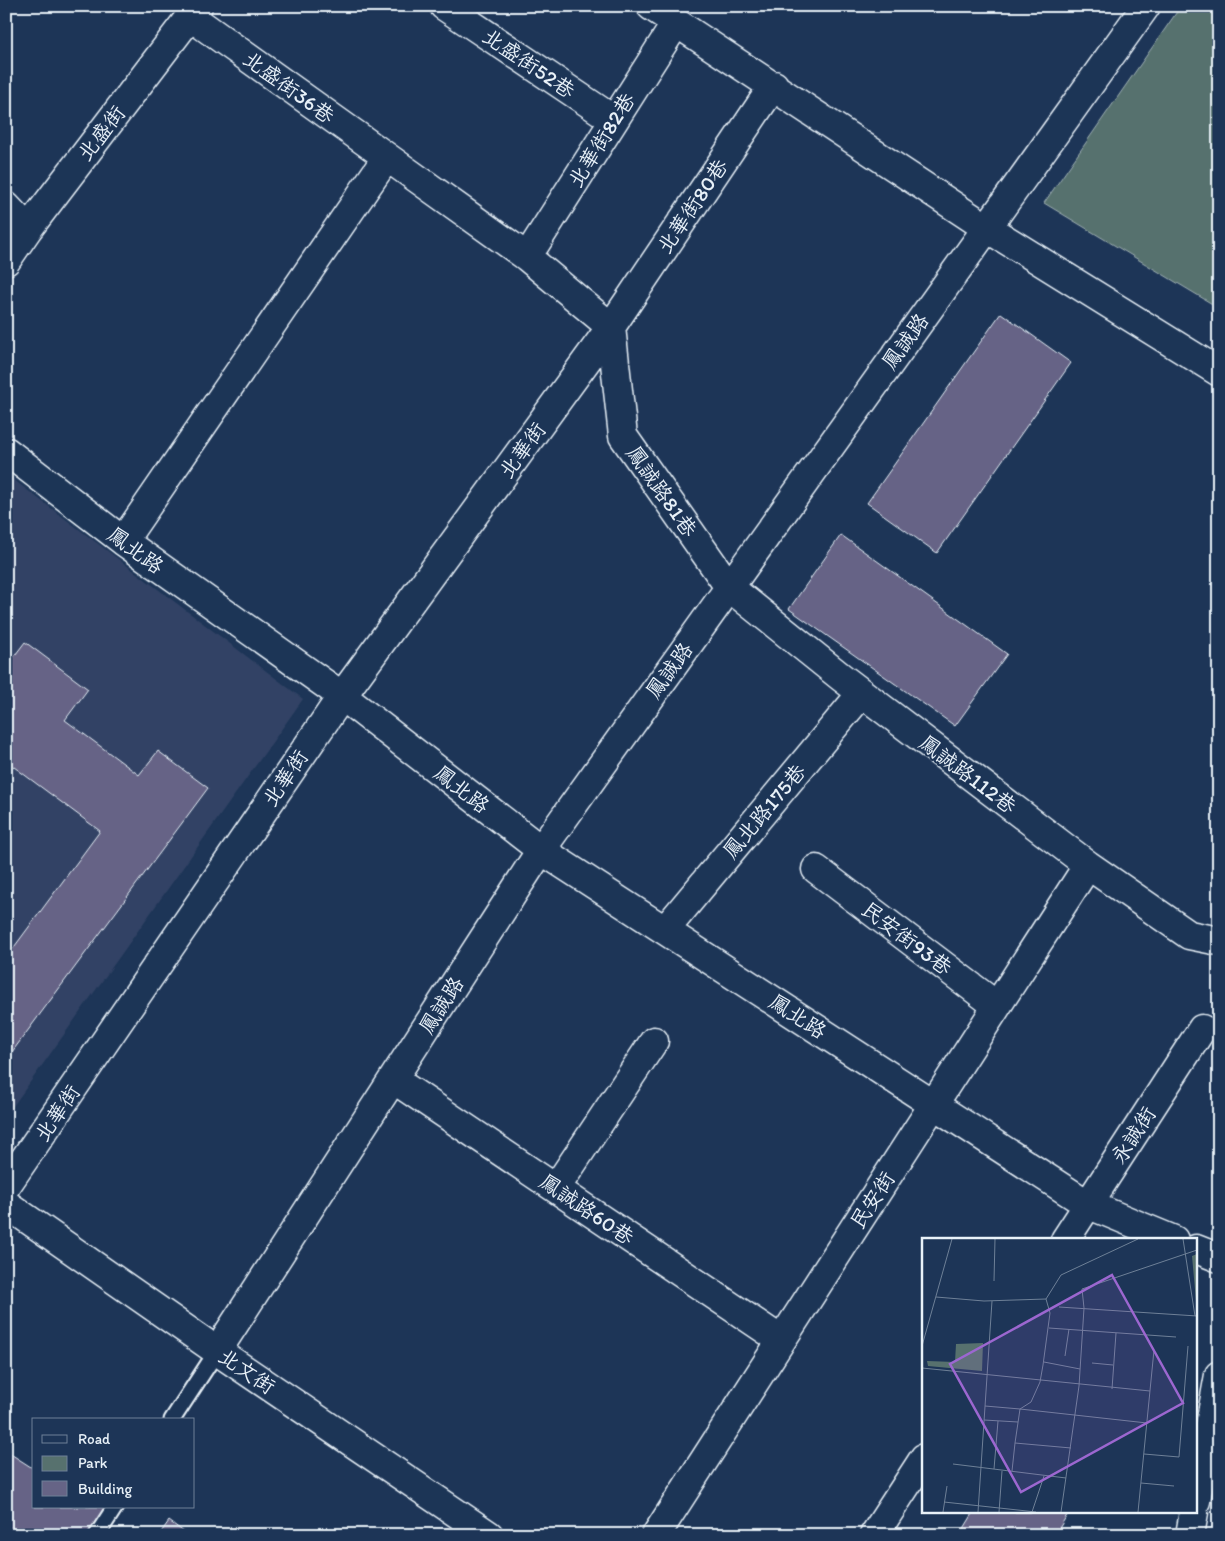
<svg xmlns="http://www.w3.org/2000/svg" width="1225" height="1541" font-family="Itim,'LXGW WenKai TC',sans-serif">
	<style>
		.built { fill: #334365 }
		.green { fill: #57716e; stroke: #a0b1b3 }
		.building { fill: #666486; stroke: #e8f1f8 }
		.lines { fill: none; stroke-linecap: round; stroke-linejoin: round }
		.service-casing { stroke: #e8f1f8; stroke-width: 19 }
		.minor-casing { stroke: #e8f1f8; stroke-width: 31 }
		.service { stroke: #1d3557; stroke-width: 15 }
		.minor { stroke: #1d3557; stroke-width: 28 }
		.labels { text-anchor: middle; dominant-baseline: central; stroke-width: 4; stroke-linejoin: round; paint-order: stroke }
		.street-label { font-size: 21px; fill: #e8f1f8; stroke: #1d3557 }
		.inset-road { fill: none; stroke: #6e8097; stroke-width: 1 }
		.view { fill: #9c67d0; fill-opacity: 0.15; stroke: #9c67d0; stroke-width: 2.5 }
		.inset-edge { fill: none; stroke: #e8f1f8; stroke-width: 2.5 }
	</style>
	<rect width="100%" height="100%" fill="#1d3557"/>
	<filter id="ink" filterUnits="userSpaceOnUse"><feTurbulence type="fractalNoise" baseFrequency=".02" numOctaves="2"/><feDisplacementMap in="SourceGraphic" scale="10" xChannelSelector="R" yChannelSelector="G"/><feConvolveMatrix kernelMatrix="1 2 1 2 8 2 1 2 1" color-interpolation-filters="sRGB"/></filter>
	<g filter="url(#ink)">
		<!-- built -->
		<path class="built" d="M6,474l297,225 -297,417z"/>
		<!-- green -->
		<path class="green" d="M1181,6h38v302l-175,-105z"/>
		<!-- building -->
		<path class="building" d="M1001,313l70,50 -134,190 -70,-50z
			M841,535l166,119 -52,72 -166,-117z
			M25,642l63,47 -23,31 74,55 19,-24 50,37 -202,272v-102l94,-127 -94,-70v-94z
			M6,1451l28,18v38h75l-19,28h-70l-14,-10z
			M974,1512h95l-14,23h-95z
			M169,1521l19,14h-29z"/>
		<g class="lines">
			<!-- service casing -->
			<g class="service-casing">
				<path id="service" d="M172,1420l45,-69
					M97,1535l18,-28"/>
			</g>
			<!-- minor casing -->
			<g class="minor-casing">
				<path id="minor" d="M444,6l170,114
					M651,6l336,222 232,144
					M191,17l196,140
					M774,85l-163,242 12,109 106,151 112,90 247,188 101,70 30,6
					M6,206l22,23
					M527,257l149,-234
					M6,261l22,-32 170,-223
					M6,451l117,90 219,155 199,154 546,354 87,36
					M816,869l181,137
					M665,930l197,-237
					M393,1079l388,261
					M6,1186l336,-490 269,-369 -84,-70 -140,-100 -264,384
					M556,1188l98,-147
					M6,1204l211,147 272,184
					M1065,1240l137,-211
					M1196,1249l23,9
					M217,1351l324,-501 605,-844
					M1196,1501l23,-126
					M656,1535l432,-670
					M874,1535l50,-77
					M1190,1535l4,-23"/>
			</g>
			<!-- service -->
			<use href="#service" class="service"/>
			<!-- minor -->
			<use href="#minor" class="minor"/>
		</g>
	</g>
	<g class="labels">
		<!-- street labels -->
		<g class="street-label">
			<text transform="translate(529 63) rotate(34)">北盛街52巷</text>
			<text transform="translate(289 87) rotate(36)">北盛街36巷</text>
			<text transform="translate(101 133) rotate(-52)">北盛街</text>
			<text transform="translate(601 140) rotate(-58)">北華街82巷</text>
			<text transform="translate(692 206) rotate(-56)">北華街80巷</text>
			<text transform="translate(905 341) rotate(-54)">鳳誠路</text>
			<text transform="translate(522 450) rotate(-54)">北華街</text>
			<text transform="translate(662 491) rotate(55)">鳳誠路81巷</text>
			<text transform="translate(136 550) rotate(36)">鳳北路</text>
			<text transform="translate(669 670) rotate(-54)">鳳誠路</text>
			<text transform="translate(968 774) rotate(37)">鳳誠路112巷</text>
			<text transform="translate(285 778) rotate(-56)">北華街</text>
			<text transform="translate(462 789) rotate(38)">鳳北路</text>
			<text transform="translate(764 811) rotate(-50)">鳳北路175巷</text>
			<text transform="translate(907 938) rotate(37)">民安街93巷</text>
			<text transform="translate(441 1005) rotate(-57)">鳳誠路</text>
			<text transform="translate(798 1016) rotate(33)">鳳北路</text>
			<text transform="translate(57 1113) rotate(-56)">北華街</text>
			<text transform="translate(1133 1135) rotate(-57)">永誠街</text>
			<text transform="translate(872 1200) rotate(-57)">民安街</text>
			<text transform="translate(587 1209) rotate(34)">鳳誠路60巷</text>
			<text transform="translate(247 1371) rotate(34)">北文街</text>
		</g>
	</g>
	<!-- overview -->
	<g transform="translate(922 1238)">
		<rect width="275" height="275" fill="#1d3557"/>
		<path d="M275,16v58l-5,-56zM61,105l-1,28 -54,-5 -1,-5 28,1 1,-18z" fill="#57716e"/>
		<path class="inset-road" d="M261,1l12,77M72,43l1,-42M14,59l48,4 62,-2 15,-24 77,-36M137,69l138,9M127,90l127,9M0,108l30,-107M143,118l4,-27M122,124l36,7M170,125l21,2M0,130l228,23M190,151l4,-56M63,168l35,3 11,-7 9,-20 3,-17 7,-52 -4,-14M62,182l34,2M149,210l-56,-5 5,-34 127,14M222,216l35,3 9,-111M31,226l113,14M72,231l4,-48M90,233l3,-28M219,245l33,3M22,264l92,10M21,274l4,-26M56,274l14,-211M77,274l3,-41M110,274l12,-36M139,274l18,-126 5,-78 -2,-19 115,-39M216,274l16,-162"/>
		<path class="view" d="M190,37l71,128 -162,89 -71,-128z"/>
		<rect width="275" height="275" class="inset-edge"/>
	</g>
	<!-- margin -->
	<rect width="1225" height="1541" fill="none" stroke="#1d3557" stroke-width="25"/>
	<rect x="12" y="12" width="1200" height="1516" fill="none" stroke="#e8f1f8" stroke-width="2" filter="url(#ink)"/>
	<!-- legend -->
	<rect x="32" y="1418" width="162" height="90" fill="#1d3557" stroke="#6e8097"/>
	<rect x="42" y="1435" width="25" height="8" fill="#1d3557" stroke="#6e8097"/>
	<text x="78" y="1444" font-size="15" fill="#e8f1f8">Road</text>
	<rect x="42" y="1456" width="25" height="15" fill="#57716e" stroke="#6e8097"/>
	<text x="78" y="1468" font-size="15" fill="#e8f1f8">Park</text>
	<rect x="42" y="1481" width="25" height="15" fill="#666486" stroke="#6e8097"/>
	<text x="78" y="1494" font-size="15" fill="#e8f1f8">Building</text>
</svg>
